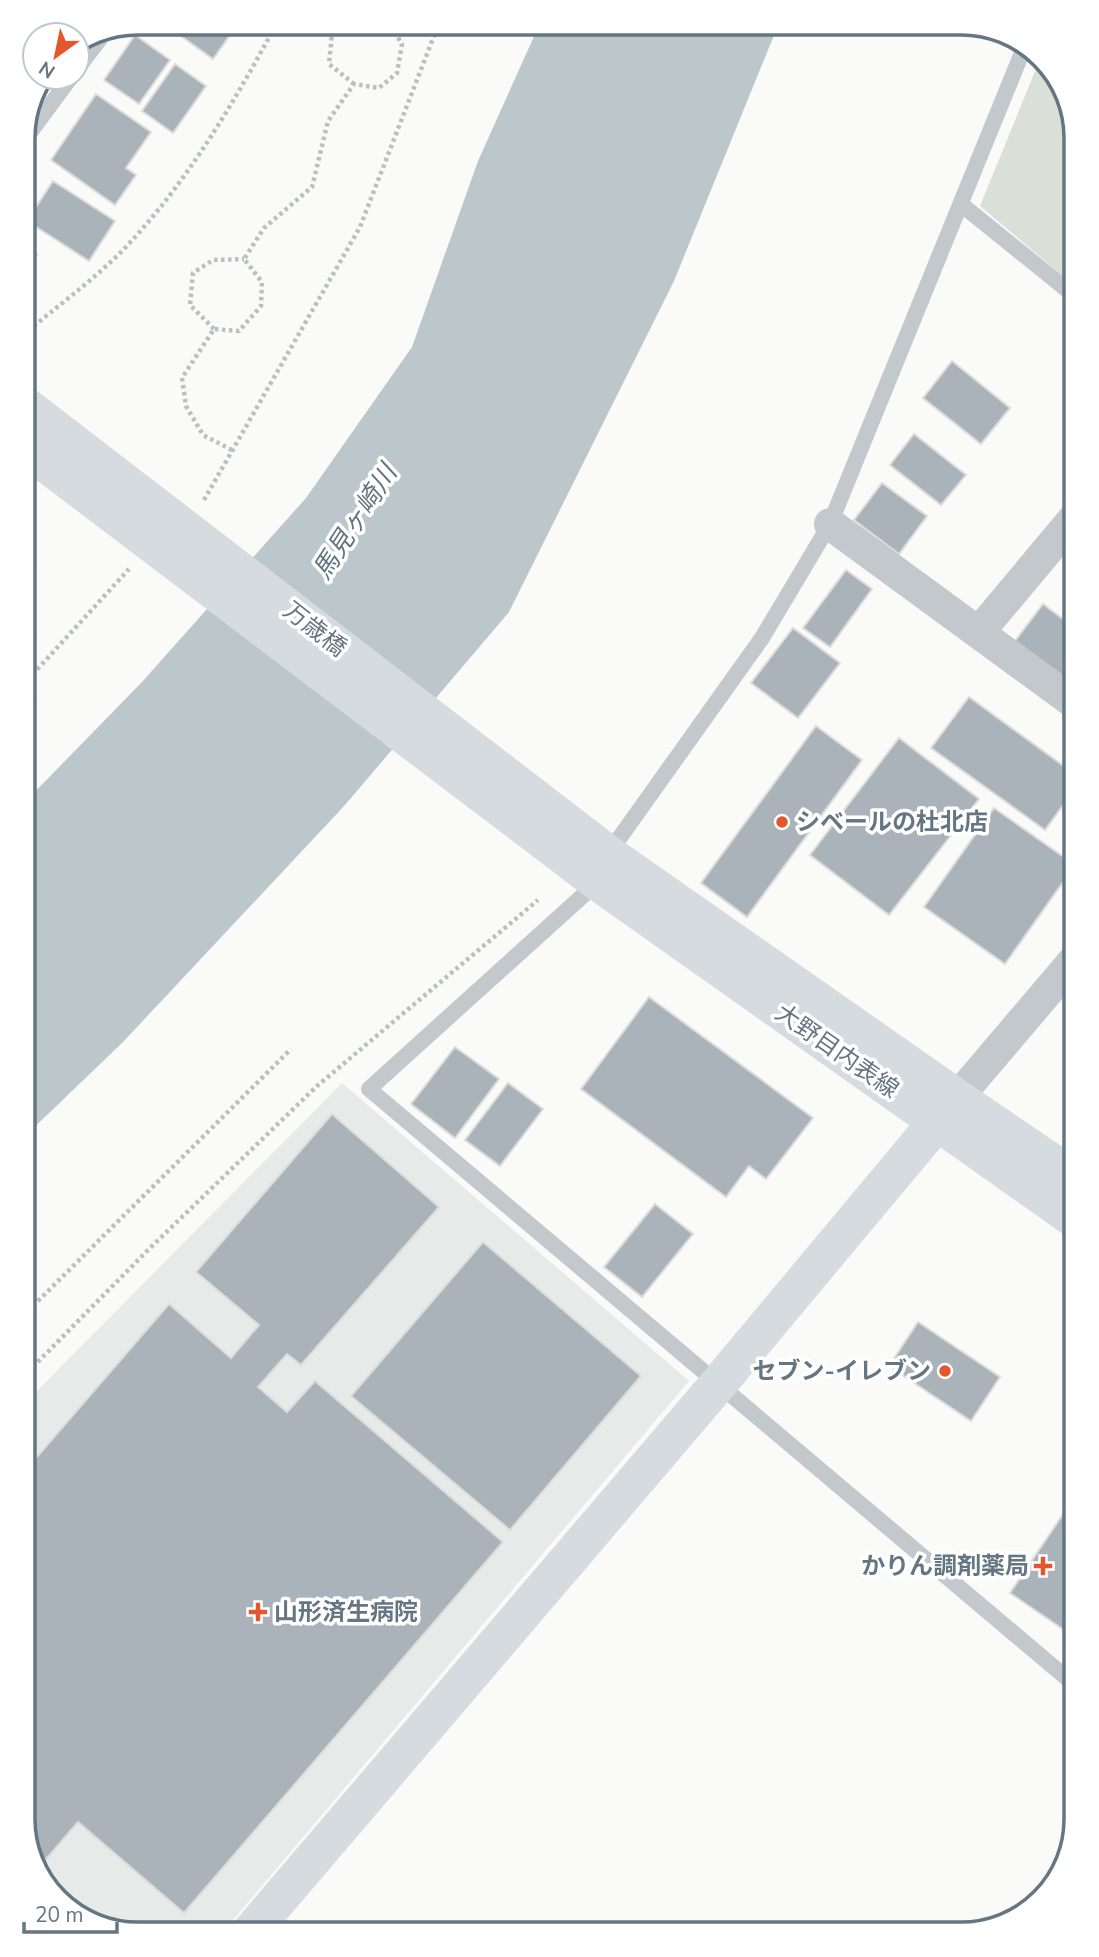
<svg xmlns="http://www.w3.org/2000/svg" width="1099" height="1957" font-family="'Nunito Sans','Noto Sans JP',sans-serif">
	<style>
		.built { fill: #e8e9e9 }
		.green { fill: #dadfd7 }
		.water { fill: #bbc7cb }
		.building { fill: #aab3b9; stroke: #dcdcda; stroke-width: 2 }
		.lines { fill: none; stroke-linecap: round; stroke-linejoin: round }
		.path { stroke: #bbbfc2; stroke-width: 4.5; stroke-dasharray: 3.5 3.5; stroke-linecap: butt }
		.lane { stroke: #c3c8cc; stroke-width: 16 }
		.street { stroke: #c3c8cc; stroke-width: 32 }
		.secondary { stroke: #d6dbdf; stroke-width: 38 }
		.poi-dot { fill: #e4572e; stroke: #fff; stroke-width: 2.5 }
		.labels { text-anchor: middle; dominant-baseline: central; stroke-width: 7; stroke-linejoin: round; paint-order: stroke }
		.street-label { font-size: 24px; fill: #657683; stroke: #fff }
		.poi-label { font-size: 24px; font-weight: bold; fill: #657683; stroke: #fff; text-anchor: start }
		.water-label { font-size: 26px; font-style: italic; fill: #60757c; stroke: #fff }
		.rim { fill: none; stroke: #657683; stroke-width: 3.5 }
	</style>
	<rect width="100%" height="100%" fill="#fafaf8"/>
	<!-- built -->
	<path class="built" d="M342,1083l347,298 -468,553h-90l-57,-19 -40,-45 -11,-51v-414z"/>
	<!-- green -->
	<path class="green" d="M1040,59l25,28 11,51v149l-96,-81z"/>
	<!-- water -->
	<path class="water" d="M540,23h239l-105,258 -165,331 -164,193 -222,237 -100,96v-334l119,-122 164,-184 106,-151 66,-186z"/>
	<!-- building -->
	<path class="building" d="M163,23h71l3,2 -24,34z
		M135,35l35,25 -31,44 -35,-24z
		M175,64l31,22 -33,47 -31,-22z
		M96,94l55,38 -25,36 10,7 -21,30 -64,-45z
		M53,181l62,40 -26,40 -62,-40z
		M23,240l14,15 -14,12z
		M952,361l58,47 -29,36 -58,-46z
		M914,434l52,41 -25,30 -51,-40z
		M882,483l45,33 -28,38 -45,-34z
		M846,570l26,19 -42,58 -27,-19z
		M1043,604l33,25v48l-5,7 -56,-43z
		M793,628l47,35 -42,55 -47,-35z
		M969,697l107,78v12l-31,43 -114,-82z
		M816,726l46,34 -115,157 -46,-34z
		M899,738l80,61 -90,116 -79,-60z
		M994,808l81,57 -70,99 -81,-57z
		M649,997l164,121 -47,61 -17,-13 -23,31 -145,-108z
		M455,1047l44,32 -44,59 -44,-34z
		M508,1083l35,26 -43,57 -35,-26z
		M332,1114l107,93 -138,158 -14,-11 -29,33 29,25 28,-31 188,161 -319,371 -106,-91 -42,49 -13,-52v-346l146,-169 62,54 28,-33 -63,-53z
		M655,1204l38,30 -51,63 -38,-30z
		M483,1242l158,134 -131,154 -159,-134z
		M918,1322l82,55 -29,44 -82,-55z
		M1076,1495v143l-66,-45z"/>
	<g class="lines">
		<!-- path -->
		<path class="path" d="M333,23l-4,41 25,20
			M214,329l-24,-24 3,-32 20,-13 31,-1
			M23,335c32,-27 68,-53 98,-83 65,-67 112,-148 156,-229
			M232,450l-29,-15 -17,-29 -4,-28 32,-49 25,2 22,-25 1,-24 -18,-23 20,-31 48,-41 16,-66 26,-37 25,4 18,-15 5,-29 -13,-21
			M204,500l156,-273 79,-204
			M23,685l106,-116
			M23,1316l268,-267
			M23,1377l125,-127 169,-164 221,-186"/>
		<!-- lane -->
		<path class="lane" d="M77,69l23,-30
			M23,142l48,-65
			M962,205l114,92
			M608,854l154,-216 68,-114 196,-481
			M598,882l-229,207 707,597"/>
		<!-- street -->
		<path class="street" d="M830,524l246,180
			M979,632l97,-116
			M957,1098l119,-140"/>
		<!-- secondary -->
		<path class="secondary" d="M23,404l585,450 349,244 119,81
			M23,446l575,436 478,338
			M249,1934l470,-551 218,-261"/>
	</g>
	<!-- markers -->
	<g class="poi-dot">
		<circle cx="782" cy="822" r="7"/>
		<circle cx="945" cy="1371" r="7"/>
		<path d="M1039.5 1555.5h7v7h7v7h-7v7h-7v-7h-7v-7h7z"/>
		<path d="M254.5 1601.5h7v7h7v7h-7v7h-7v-7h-7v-7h7z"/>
	</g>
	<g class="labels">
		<!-- street labels -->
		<g class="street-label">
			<text transform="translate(315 629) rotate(38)">万歳橋</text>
			<text transform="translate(837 1051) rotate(35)">大野目内表線</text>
		</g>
		<!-- poi labels -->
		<g class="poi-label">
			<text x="796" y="822">シベールの杜北店</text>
			<text x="931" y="1371" text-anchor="end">セブン-イレブン</text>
			<text x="1029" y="1566" text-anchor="end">かりん調剤薬局</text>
			<text x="274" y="1612">山形済生病院</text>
		</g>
		<!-- water labels -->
		<g class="water-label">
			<text transform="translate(355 522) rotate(-57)">馬見ヶ崎川</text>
		</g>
	</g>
	<!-- crop -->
	<path d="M0 0H1099V1957H0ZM138 35H961A103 103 0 0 1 1064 138V1819A103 103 0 0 1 961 1922H138A103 103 0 0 1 35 1819V138A103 103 0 0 1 138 35Z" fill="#fff" fill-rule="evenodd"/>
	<path class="rim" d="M138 35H961A103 103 0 0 1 1064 138V1819A103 103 0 0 1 961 1922H138A103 103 0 0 1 35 1819V138A103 103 0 0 1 138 35Z"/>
	<!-- north arrow -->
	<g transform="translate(56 56) rotate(213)"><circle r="33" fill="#ffffff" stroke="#c1c8cd" stroke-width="2"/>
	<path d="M0-5L12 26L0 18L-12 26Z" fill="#e4572e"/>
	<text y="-10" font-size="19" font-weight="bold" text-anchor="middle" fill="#657683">N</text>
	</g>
	<!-- scale -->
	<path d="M24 1922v10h93v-10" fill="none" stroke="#657683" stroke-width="3.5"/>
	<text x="35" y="1922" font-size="21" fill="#657683" stroke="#ffffff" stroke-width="5" paint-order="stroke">20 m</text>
</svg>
